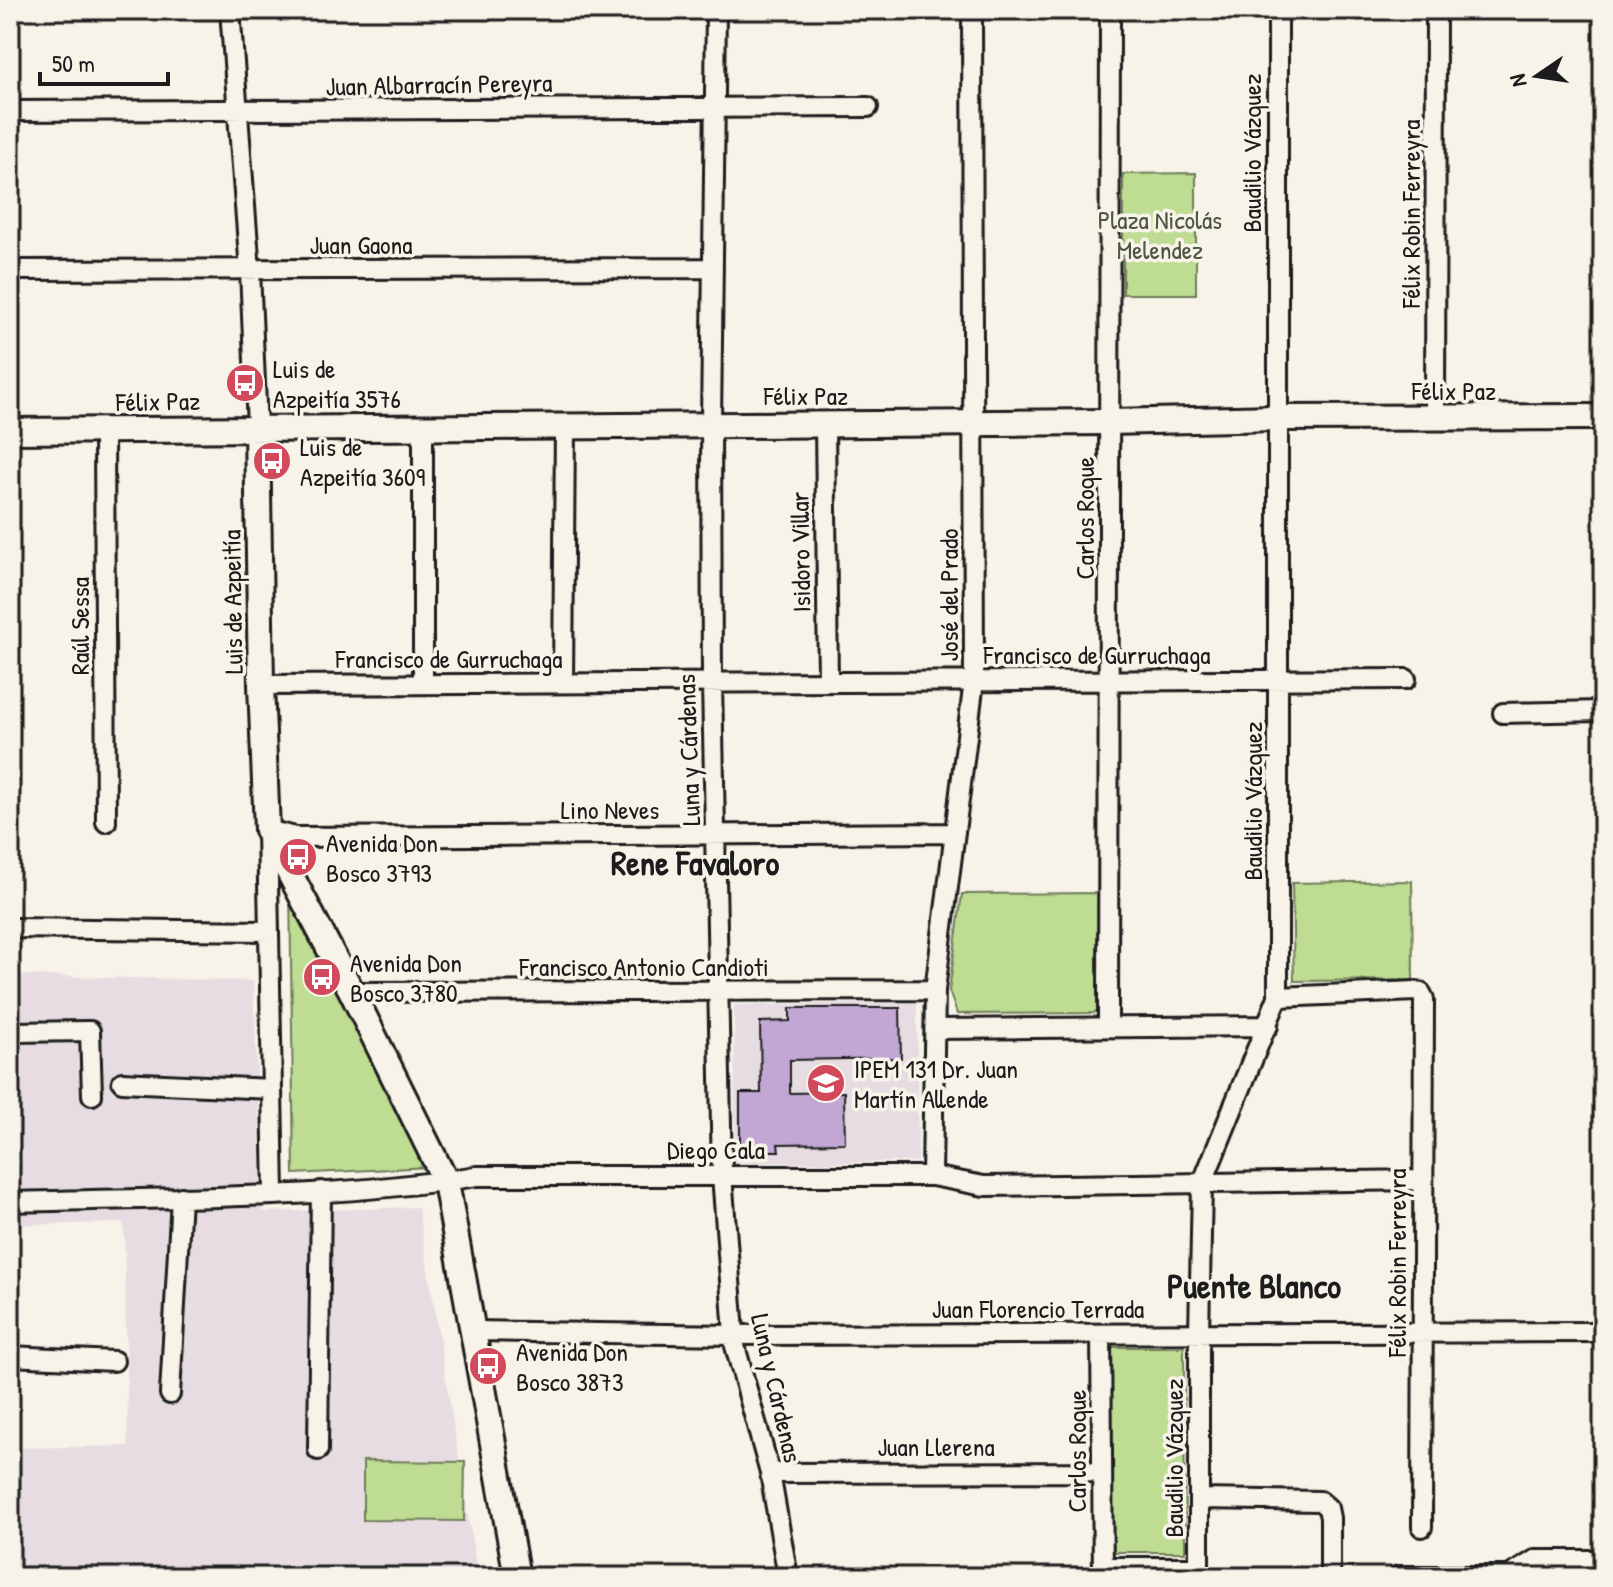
<svg xmlns="http://www.w3.org/2000/svg" width="1613" height="1587" font-family="'Patrick Hand',sans-serif">
	<style>
		.built { fill: #e7dce2 }
		.green { fill: #bfdc93; stroke: #6e7c58; stroke-width: 2 }
		.building { fill: #c2a7d5; stroke: #1c1c1c; stroke-width: 2 }
		.lines { fill: none; stroke-linecap: round; stroke-linejoin: round }
		.minor-casing { stroke: #1c1c1c; stroke-width: 24 }
		.major-casing { stroke: #1c1c1c; stroke-width: 30 }
		.minor { stroke: #f7f3e8; stroke-width: 18 }
		.major { stroke: #f7f3e8; stroke-width: 24 }
		.labels { text-anchor: middle; dominant-baseline: central; stroke-width: 7; stroke-linejoin: round; paint-order: stroke }
		.street-label { font-size: 26px; fill: #1c1c1c; stroke: #f7f3e8 }
		.park-label { font-size: 26px; fill: #4d5640; stroke: #f7f3e8 }
		.poi-label { font-size: 26px; fill: #1c1c1c; stroke: #f7f3e8; text-anchor: start }
		.district-label { font-size: 34px; font-weight: bold; fill: #1c1c1c; stroke: #f7f3e8 }
	</style>
	<rect width="100%" height="100%" fill="#f7f3e8"/>
	<filter id="ink" filterUnits="userSpaceOnUse"><feTurbulence type="fractalNoise" baseFrequency=".0125" numOctaves="2"/><feDisplacementMap in="SourceGraphic" scale="16" xChannelSelector="R" yChannelSelector="G"/><feConvolveMatrix kernelMatrix="1 2 1 2 8 2 1 2 1" color-interpolation-filters="sRGB"/></filter>
	<g filter="url(#ink)">
		<!-- built -->
		<path class="built" d="M10,975l243,6 10,231 155,-5 60,370h-468v-129l118,-2 -4,-223 -114,2z
			M917,1003l1,159 -183,1 -1,-158z"/>
		<!-- green -->
		<path class="green" d="M1196,173v121h-73v-120z
			M1412,881l1,99 -119,1 -2,-98z
			M290,887l139,280 -135,7z
			M1104,893l-1,111 -9,9 -137,1 -8,-23 13,-97z
			M1111,1347h73l1,205h-74z
			M363,1461l102,1 -1,59 -101,-1z"/>
		<!-- building -->
		<path class="building" d="M790,1008h110l1,50 -111,2v33l54,-1 1,51 -67,1 1,7h-39v-58h21l-1,-71 30,-1z"/>
		<g class="lines">
			<!-- minor casing -->
			<g class="minor-casing">
				<path id="minor" d="M230,10l20,261 7,156
					M716,10l-5,413 1,259 10,493 13,171 35,127 18,104
					M10,111l858,-4
					M10,270l703,-2
					M1435,418l1,-408
					M825,423l3,259
					M423,426v258
					M104,430l2,392
					M563,683l2,-259
					M261,685l1145,-6
					M1503,713l100,-2
					M10,928l259,3
					M352,992l583,-2
					M1278,997l138,-6 5,2 3,6 -2,528
					M1108,1027l2,-1017
					M935,1029l333,-3
					M10,1032l80,-1 2,64
					M122,1082l150,7
					M932,1176l3,-186 39,-309 -2,-671
					M274,1193l-7,-363 28,7 660,-4
					M10,1202c154,-5 316,-2 467,-26h455l52,10 438,-6
					M473,1331l261,4 869,-3
					M1101,1334l2,243
					M10,1356l104,5
					M170,1394l11,-197
					M318,1450l3,-259
					M770,1473l332,-1
					M1200,1499l120,2 8,7 2,10v59
					M1103,1567h96
					M1399,1576h110l26,-16h68
					M1199,1577v-243l3,-150 76,-187v-987"/>
			</g>
			<!-- major casing -->
			<g class="major-casing">
				<path id="major" d="M257,427l4,258 6,145 85,162 94,190 71,395
					M10,431l1100,-9 166,-4 327,-1"/>
			</g>
			<!-- minor -->
			<use href="#minor" class="minor"/>
			<!-- major -->
			<use href="#major" class="major"/>
		</g>
	</g>
	<!-- icons -->
	<defs>
		<g id="bus-disc" transform="scale(2)"><circle r="9.5" fill="#d1495b" stroke="#f7f3e8"/><path d="M-5-6H5V4H4V6H2V4H-2V6H-4V4H-5ZM-3.5-4V0h7V-4ZM-3.5 1.2v1.5H-2V1.2ZM2 1.2v1.5H3.5V1.2Z" fill="#fff"/></g>
		<g id="school-disc" transform="scale(2)"><circle r="9.5" fill="#d1495b" stroke="#f7f3e8"/><path d="M0-5L7-2L0 1L-7-2ZM-4 1L0 2.5L4 1V4Q0 6-4 4Z" fill="#fff"/></g>
	</defs>
	<g fill-rule="evenodd">
		<use href="#bus-disc" x="245" y="383"/>
		<use href="#bus-disc" x="272" y="461"/>
		<use href="#bus-disc" x="298" y="857"/>
		<use href="#bus-disc" x="322" y="977"/>
		<use href="#school-disc" x="826" y="1083"/>
		<use href="#bus-disc" x="488" y="1366"/>
	</g>
	<g class="labels">
		<!-- street labels -->
		<g class="street-label">
			<text transform="translate(439 84) rotate(-1)">Juan Albarracín Pereyra</text>
			<text transform="translate(1251 153) rotate(-90)">Baudilio Vázquez</text>
			<text transform="translate(1410 214) rotate(-90)">Félix Robin Ferreyra</text>
			<text x="361" y="244">Juan Gaona</text>
			<text x="1454" y="390">Félix Paz</text>
			<text x="806" y="395">Félix Paz</text>
			<text transform="translate(158 401) rotate(-1)">Félix Paz</text>
			<text transform="translate(1084 518) rotate(-90)">Carlos Roque</text>
			<text transform="translate(800 552) rotate(-91)">Isidoro Villar</text>
			<text transform="translate(948 595) rotate(-90)">José del Prado</text>
			<text transform="translate(232 602) rotate(-91)">Luis de Azpeitía</text>
			<text transform="translate(79 626) rotate(-90)">Raúl Sessa</text>
			<text x="1097" y="654">Francisco de Gurruchaga</text>
			<text x="449" y="658">Francisco de Gurruchaga</text>
			<text transform="translate(688 750) rotate(-92)">Luna y Cárdenas</text>
			<text transform="translate(1252 801) rotate(-90)">Baudilio Vázquez</text>
			<text x="610" y="809">Lino Neves</text>
			<text x="644" y="966">Francisco Antonio Candioti</text>
			<text x="716" y="1149">Diego Cala</text>
			<text transform="translate(1396 1263) rotate(-90)">Félix Robin Ferreyra</text>
			<text x="1038" y="1308">Juan Florencio Terrada</text>
			<text transform="translate(777 1388) rotate(77)">Luna y Cárdenas</text>
			<text x="936" y="1446">Juan Llerena</text>
			<text transform="translate(1076 1451) rotate(-90)">Carlos Roque</text>
			<text transform="translate(1173 1458) rotate(-90)">Baudilio Vázquez</text>
		</g>
		<!-- park labels -->
		<g class="park-label">
			<text x="1160" y="219">Plaza Nicolás<tspan x="1160" dy="30">Melendez</tspan></text>
		</g>
		<!-- poi labels -->
		<g class="poi-label">
			<text x="273" y="368">Luis de<tspan x="273" dy="30">Azpeitía 3576</tspan></text>
			<text x="300" y="446">Luis de<tspan x="300" dy="30">Azpeitía 3609</tspan></text>
			<text x="326" y="842">Avenida Don<tspan x="326" dy="30">Bosco 3793</tspan></text>
			<text x="350" y="962">Avenida Don<tspan x="350" dy="30">Bosco 3780</tspan></text>
			<text x="854" y="1068">IPEM 131 Dr. Juan<tspan x="854" dy="30">Martín Allende</tspan></text>
			<text x="516" y="1351">Avenida Don<tspan x="516" dy="30">Bosco 3873</tspan></text>
		</g>
		<!-- district labels -->
		<g class="district-label">
			<text x="695" y="863">Rene Favaloro</text>
			<text x="1254" y="1286">Puente Blanco</text>
		</g>
	</g>
	<!-- margin -->
	<rect width="1613" height="1587" fill="none" stroke="#f7f3e8" stroke-width="40"/>
	<rect x="20" y="20" width="1573" height="1547" fill="none" stroke="#1c1c1c" stroke-width="3" filter="url(#ink)"/>
	<!-- north arrow -->
	<g transform="translate(1537 76) rotate(257)" stroke="#f7f3e8" stroke-width="6" paint-order="stroke">
	<path d="M0-6L14 30L0 20L-14 30Z" fill="#1c1c1c"/>
	<text y="-12" font-size="22" font-weight="bold" text-anchor="middle" fill="#1c1c1c">N</text>
	</g>
	<!-- scale -->
	<path d="M40 72v12h128v-12" fill="none" stroke="#1c1c1c" stroke-width="4"/>
	<text x="52" y="72" font-size="24" fill="#1c1c1c" stroke="#f7f3e8" stroke-width="6" paint-order="stroke">50 m</text>
</svg>
